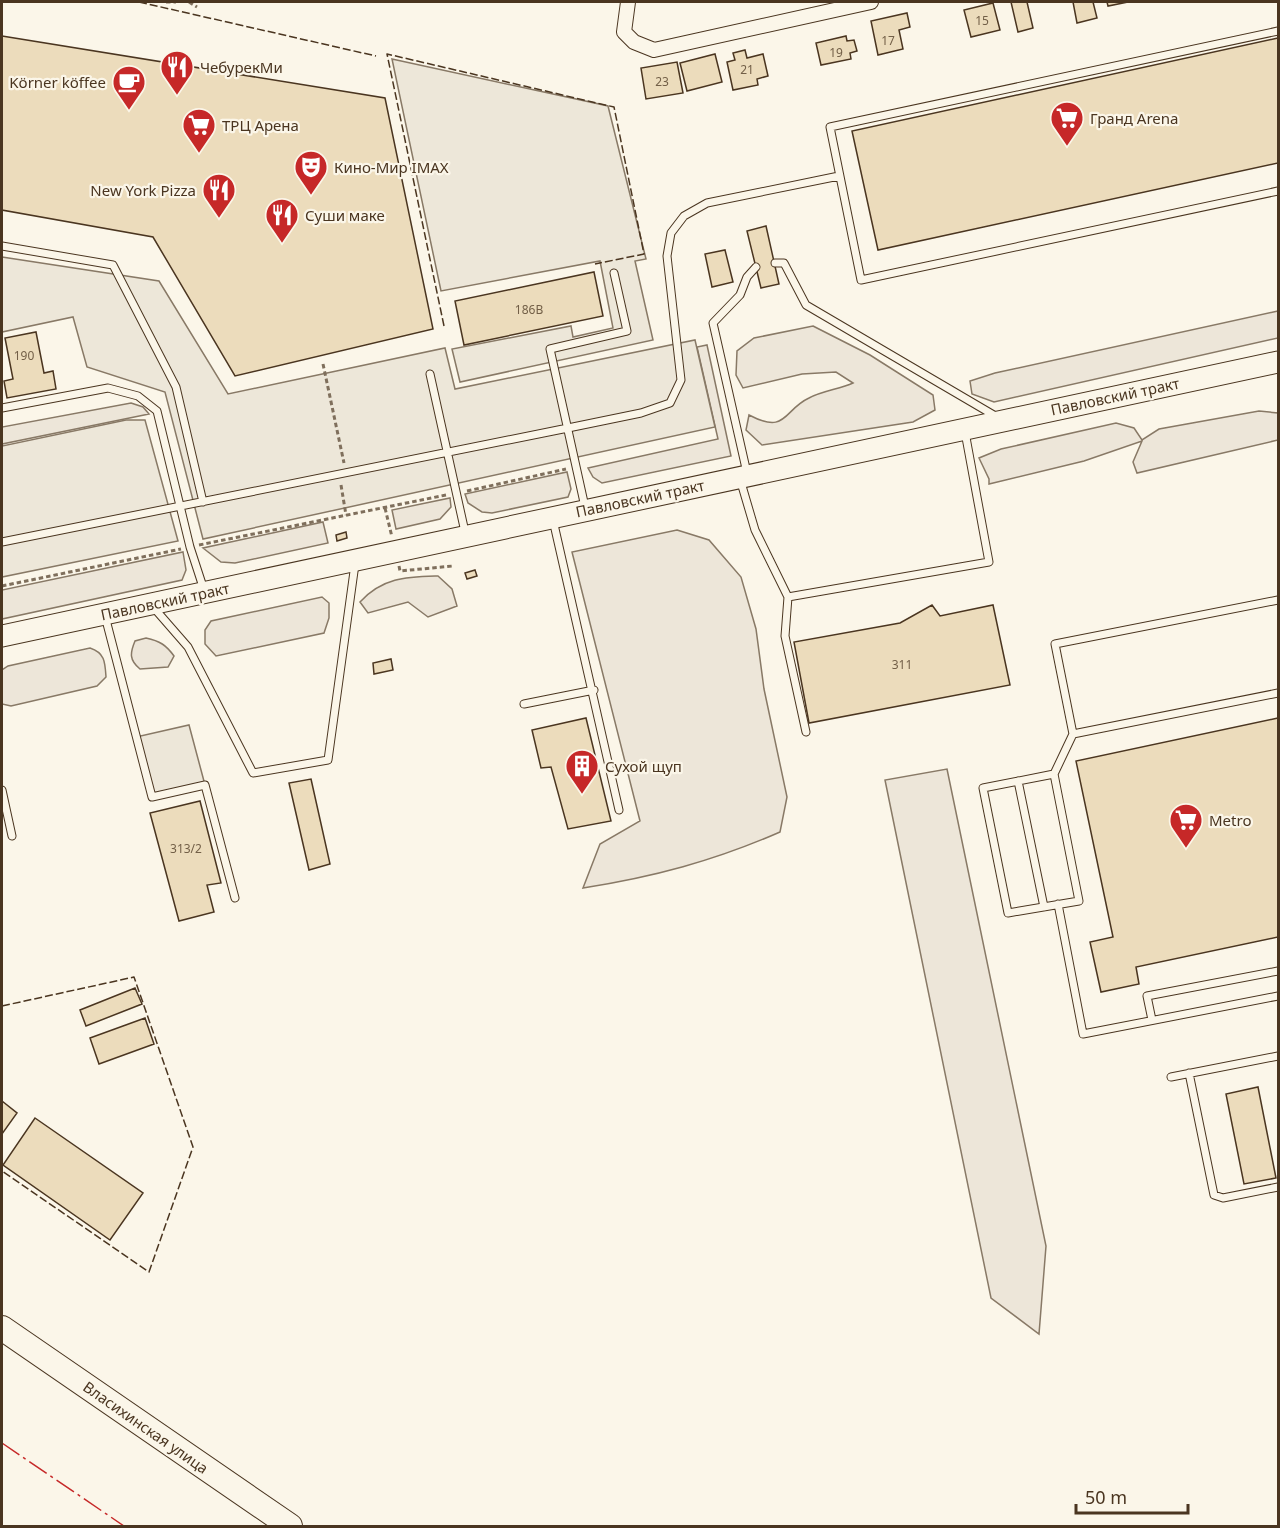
<svg xmlns="http://www.w3.org/2000/svg" width="1280" height="1528" font-family="'Noto Sans',sans-serif">
	<style>
		.green { fill: #ede6d9; stroke: #887966; stroke-width: 1.5 }
		.parking { fill: #ede7d9; stroke: #887966; stroke-width: 1.5 }
		.building { fill: #ecdcbc; stroke: #4a3520; stroke-width: 1.5 }
		.lines { fill: none; stroke-linecap: round; stroke-linejoin: round }
		.lane-casing { stroke: #4a3520; stroke-width: 9 }
		.street-casing { stroke: #4a3520; stroke-width: 16 }
		.primary-casing { stroke: #4a3520; stroke-width: 23 }
		.highway-casing { stroke: #4a3520; stroke-width: 26 }
		.path { stroke: #7f6f5c; stroke-width: 3; stroke-dasharray: 4.5 3; stroke-linecap: butt }
		.lane { stroke: #fbf6e9; stroke-width: 7 }
		.street { stroke: #fbf6e9; stroke-width: 14 }
		.primary { stroke: #fbf6e9; stroke-width: 21 }
		.highway { stroke: #fbf6e9; stroke-width: 24 }
		.fence { stroke: #4a3520; stroke-width: 1.5; stroke-dasharray: 8 3; stroke-linecap: butt }
		.power { stroke: #c62828; stroke-width: 1.5; stroke-dasharray: 21 4.5 3 4.5; stroke-linecap: butt }
		.labels { text-anchor: middle; dominant-baseline: central; stroke-width: 4.5; stroke-linejoin: round; paint-order: stroke }
		.number-label { font-size: 12px; fill: #725f47 }
		.poi-label { font-size: 15px; fill: #4a3520; stroke: #fbf6e9; text-anchor: start }
		.street-label { font-size: 15px; fill: #4a3520; stroke: #fbf6e9 }
	</style>
	<rect width="100%" height="100%" fill="#fbf6e9"/>
	<!-- green -->
	<path class="green" d="M1278,311v27l-284,64 -22,-8 -2,-13 25,-8z
		M813,326l57,29 63,40 2,15 -22,12 -151,23 -16,-15 3,-15c38,20 34,-5 60,-17 13,-7 31,-9 44,-15l-17,-11 -34,2 -59,14 -7,-13 1,-24 17,-13z
		M707,345l24,111 -129,27 -9,-6 -5,-9 130,-29 -21,-92z
		M131,403l12,4 6,7 -147,30v-17z
		M1259,411l19,2v27l-141,33 -4,-11 9,-21 -58,20 -95,23v-5l-10,-21 22,-9 115,-26 18,5 8,12 17,-11z
		M567,472l4,17 -3,8 -76,16 -10,-1 -14,-9 -3,-9z
		M450,498l1,9 -11,12 -44,10 -4,-19z
		M323,522l5,21 -93,20 -14,-1 -18,-14z
		M677,530l32,10 32,37 15,52 8,60 23,108 -7,35c-66,29 -127,45 -197,56l17,-44 40,-23 -68,-269z
		M183,552l3,18 -4,10 -180,39v-29z
		M438,576l14,13 5,17 -29,11 -20,-15 -40,11 -8,-11c23,-25 47,-25 78,-26z
		M322,597l7,6v15l-5,15 -108,23 -11,-12v-14l6,-9z
		M146,638c14,3 20,7 28,18l-6,11 -28,2c-11,-9 -10,-16 -5,-28z
		M90,648c15,5 15,14 16,29l-9,9 -86,20 -9,-2v-34l6,-4z
		M947,769l99,477 -7,88 -48,-36 -106,-518z"/>
	<!-- parking -->
	<path class="parking" d="M392,59l216,47 38,153 -11,2 18,79 -193,42 -8,-33 119,-23 2,11 40,-9 -13,-67 -159,30z
		M2,257l157,24 69,113 217,-46 10,41 240,-49 20,87 -512,112 -38,-147 -78,-25 -14,-50 -71,15z
		M126,420h19l33,121 -176,36v-131z
		M189,725l16,60 -53,12 -16,-60z"/>
	<!-- building -->
	<path class="building" d="M1011,2h16l6,26 -15,4z
		M1073,2h20l4,16 -20,5z
		M1107,2h21l-20,4z
		M993,3l7,27 -29,7 -7,-27z
		M907,13l3,14 -11,3 4,19 -25,6 -7,-34z
		M2,36l383,62 48,231 -198,47 -82,-139 -151,-27z
		M846,36l1,5 7,-1 3,11 -7,2 1,6 -30,6 -5,-22z
		M1278,38v125l-400,87 -26,-119z
		M745,50l2,8 16,-4 5,22 -11,3 1,6 -25,5 -6,-28 8,-2 -2,-7z
		M715,54l7,28 -35,9 -7,-28z
		M677,62l6,31 -37,6 -5,-31z
		M766,226l13,58 -18,4 -14,-57z
		M725,250l8,32 -21,5 -7,-33z
		M594,272l9,44 -139,29 -9,-44z
		M36,332l8,41 9,-2 3,18 -49,9 -3,-17 9,-2 -8,-41z
		M346,532l1,6 -10,3 -1,-6z
		M475,570l2,6 -10,3 -2,-6z
		M932,605l8,11 53,-11 17,80 -201,38 -15,-81 106,-19z
		M391,659l2,11 -19,4 -1,-11z
		M586,718l25,103 -43,8 -17,-62 -10,1 -9,-38z
		M1278,718v219l-142,30 3,17 -38,8 -11,-50 23,-5 -37,-176z
		M311,779l19,85 -21,6 -20,-87z
		M200,801l21,82 -14,2 7,27 -35,9 -29,-108z
		M135,988l7,16 -56,22 -6,-16z
		M145,1018l9,26 -55,20 -9,-26z
		M1258,1087l18,91 -32,6 -18,-90z
		M2,1101l15,12 -15,21z
		M35,1118l108,75 -33,47 -107,-75z"/>
	<g class="lines">
		<!-- lane casing -->
		<g class="lane-casing">
			<path id="lane" d="M1278,31l-448,96 31,153 417,-89
				M2,246l111,19 63,122 27,115
				M775,263h9l22,42 191,112
				M430,374l35,158
				M2,408l106,-20 30,8 19,15 33,136 14,43
				M747,473l-34,-150 27,-28 7,-18 9,-10
				M740,479l15,51 33,67 -3,39 21,96
				M585,507l-35,-158 77,-18 -13,-58
				M553,520l66,290
				M2,542l566,-114 73,-15 29,-10 11,-23 -14,-124 4,-23 13,-17 23,-13 132,-27
				M788,597l201,-35 -24,-130
				M1278,600l-223,44 18,90 205,-41
				M154,608l34,39 65,126 75,-13 27,-196
				M105,616l47,181 53,-12 30,113
				M524,704l70,-14
				M1054,774l25,127 -71,12 -25,-125 71,-14 19,-40
				M1018,781l26,126
				M2,790l10,46
				M1058,904l25,130 195,-38
				M1152,1020l-5,-24 131,-25
				M1189,1073l25,122 9,3 55,-11
				M1171,1077l107,-21"/>
		</g>
		<!-- street casing -->
		<g class="street-casing">
			<path id="street" d="M628,2l-4,30 10,10 20,8 217,-48"/>
		</g>
		<!-- primary casing -->
		<g class="primary-casing">
			<path id="primary" d="M2,636l1276,-274"/>
		</g>
		<!-- highway casing -->
		<g class="highway-casing">
			<path id="highway" d="M2,1328l288,198"/>
		</g>
		<!-- path -->
		<path class="path" d="M166,2h10
			M189,2l8,5
			M323,364l21,99
			M341,485l5,30
			M467,491l99,-22
			M385,508l7,29
			M199,545l247,-50
			M399,566l1,5 53,-5
			M2,586l179,-37"/>
		<!-- lane -->
		<use href="#lane" class="lane"/>
		<!-- street -->
		<use href="#street" class="street"/>
		<!-- primary -->
		<use href="#primary" class="primary"/>
		<!-- highway -->
		<use href="#highway" class="highway"/>
		<!-- fence -->
		<path class="fence" d="M139,2l237,54
			M444,326l-57,-272 227,53 30,147 -49,10
			M2,1006l132,-29 59,170 -44,125 -147,-101"/>
		<!-- power -->
		<path class="power" d="M2,1443l122,83"/>
	</g>
	<!-- icons -->
	<defs>
		<g id="restaurant-pin" transform="scale(1.725)"><path d="M0 17L-7.5 6A9.5 9.5 0 1 1 7.5 6Z" fill="#c62828" stroke="#fbf6e9"/><path d="M-5-6h1v4h1v-4h1v4h1v-4h1v5L-1.5 .5V6h-2V.5L-5-1ZM5-6V6H3V1.5H1.5Q1.5-4 5-6Z" fill="#fff"/></g>
		<g id="cafe-pin" transform="scale(1.725)"><path d="M0 17L-7.5 6A9.5 9.5 0 1 1 7.5 6Z" fill="#c62828" stroke="#fbf6e9"/><path d="M-5.5-4.5H6V0H3Q3 3.5 0 3.5H-2.5Q-5.5 3.5-5.5 0ZM3-3.2v2h1.7v-2ZM-6 4.5H4V6H-6Z" fill="#fff"/></g>
		<g id="supermarket-pin" transform="scale(1.725)"><path d="M0 17L-7.5 6A9.5 9.5 0 1 1 7.5 6Z" fill="#c62828" stroke="#fbf6e9"/><path d="M-6-5.5h2.5l.6 2H6L4.5 2H-2.5L-4.4-4H-6ZM-1.5 3.2a1.3 1.3 0 1 0 .1 0ZM3 3.2a1.3 1.3 0 1 0 .1 0Z" fill="#fff"/></g>
		<g id="theatre-pin" transform="scale(1.725)"><path d="M0 17L-7.5 6A9.5 9.5 0 1 1 7.5 6Z" fill="#c62828" stroke="#fbf6e9"/><path d="M-5-5.5Q0-4 5-5.5V0Q5 5 0 6Q-5 5-5 0ZM-3.3-2.5H-1v1.5H-3.3ZM1-2.5H3.3v1.5H1ZM-2.8 1Q0 5.5 2.8 1Z" fill="#fff"/></g>
		<g id="building-pin" transform="scale(1.725)"><path d="M0 17L-7.5 6A9.5 9.5 0 1 1 7.5 6Z" fill="#c62828" stroke="#fbf6e9"/><path d="M-4-6H4V6H1V3H-1V6H-4ZM-2.5-4.3h1.7v1.8h-1.7ZM.8-4.3h1.7v1.8H.8ZM-2.5-1h1.7V.8h-1.7ZM.8-1h1.7V.8H.8Z" fill="#fff"/></g>
	</defs>
	<g fill-rule="evenodd">
		<use href="#restaurant-pin" x="177" y="67"/>
		<use href="#cafe-pin" x="129" y="82"/>
		<use href="#supermarket-pin" x="1067" y="118"/>
		<use href="#supermarket-pin" x="199" y="125"/>
		<use href="#theatre-pin" x="311" y="167"/>
		<use href="#restaurant-pin" x="219" y="190"/>
		<use href="#restaurant-pin" x="282" y="215"/>
		<use href="#building-pin" x="582" y="766"/>
		<use href="#supermarket-pin" x="1186" y="820"/>
	</g>
	<g class="labels">
		<!-- number labels -->
		<g class="number-label">
			<text x="982" y="20">15</text>
			<text x="888" y="40">17</text>
			<text x="836" y="52">19</text>
			<text x="747" y="69">21</text>
			<text x="662" y="81">23</text>
			<text x="529" y="309">186В</text>
			<text x="24" y="355">190</text>
			<text x="902" y="664">311</text>
			<text x="186" y="848">313/2</text>
		</g>
		<!-- poi labels -->
		<g class="poi-label">
			<text x="200" y="67">ЧебурекМи</text>
			<text x="106" y="82" text-anchor="end">Körner köffee</text>
			<text x="1090" y="118">Гранд Arena</text>
			<text x="222" y="125">ТРЦ Арена</text>
			<text x="334" y="167">Кино-Мир IMAX</text>
			<text x="196" y="190" text-anchor="end">New York Pizza</text>
			<text x="305" y="215">Суши маке</text>
			<text x="605" y="766">Сухой щуп</text>
			<text x="1209" y="820">Metro</text>
		</g>
		<!-- street labels -->
		<g class="street-label">
			<text transform="translate(1115 396) rotate(-12)">Павловский тракт</text>
			<text transform="translate(640 498) rotate(-12)">Павловский тракт</text>
			<text transform="translate(165 601) rotate(-12)">Павловский тракт</text>
			<text transform="translate(146 1427) rotate(35)">Власихинская улица</text>
		</g>
	</g>
	<!-- border -->
	<rect width="1280" height="1528" fill="none" stroke="#4a3520" stroke-width="6"/>
	<!-- scale -->
	<path d="M1076 1504v9h112v-9" fill="none" stroke="#4a3520" stroke-width="3"/>
	<text x="1085" y="1504" font-size="18" fill="#4a3520" stroke="#fbf6e9" stroke-width="4.5" paint-order="stroke">50 m</text>
</svg>
